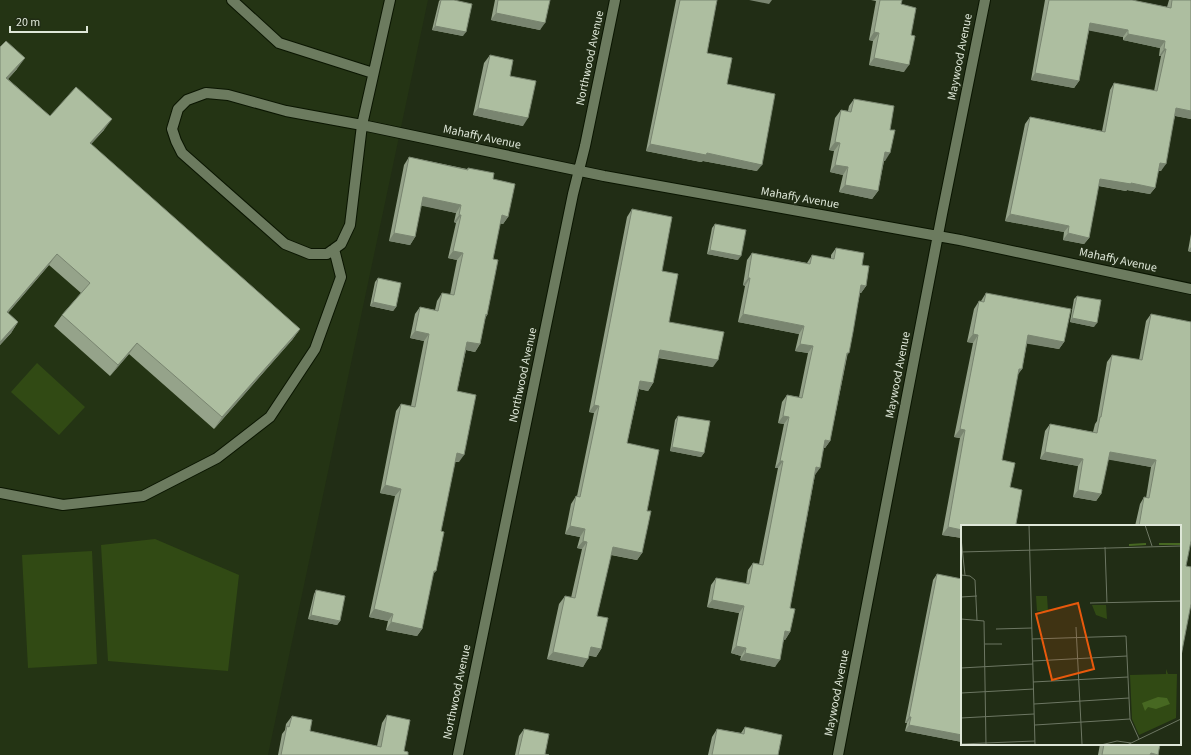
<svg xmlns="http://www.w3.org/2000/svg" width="1191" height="755" font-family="'Source Sans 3',sans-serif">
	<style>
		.built { fill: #243414 }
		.green { fill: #314a14 }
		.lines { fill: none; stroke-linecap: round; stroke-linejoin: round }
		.minor-casing { stroke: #0a1501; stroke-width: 12 }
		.minor { stroke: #6c7b5f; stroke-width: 10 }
		.wall { fill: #95a38a }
		.shaded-wall { fill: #798570 }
		.building { fill: #adbea0; stroke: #798570 }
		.labels { text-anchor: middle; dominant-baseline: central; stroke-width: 4; stroke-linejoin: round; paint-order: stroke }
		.street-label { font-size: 12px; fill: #dee7d8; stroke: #212d15 }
		.inset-river { fill: none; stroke: #476822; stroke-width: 2 }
		.inset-road { fill: none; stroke: #6d7763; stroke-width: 1 }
		.view { fill: #e8590c; fill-opacity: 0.15; stroke: #e8590c; stroke-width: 2 }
		.inset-edge { fill: none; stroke: #dee7d8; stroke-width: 2 }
	</style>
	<rect width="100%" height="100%" fill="#212d15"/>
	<!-- built -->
	<path class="built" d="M0,0h428l-160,755h-268z"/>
	<!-- green -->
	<path class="green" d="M37,363l48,44 -26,28 -48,-43z
		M155,539l84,36 -11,96 -120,-10 -7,-116z
		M92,551l5,113 -69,4 -6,-113z"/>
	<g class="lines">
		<!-- minor casing -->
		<g class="minor-casing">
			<path id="minor" d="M232,0l47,43 94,30
				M390,0l-28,125 242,51 356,64 231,49
				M206,93l22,2 58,16 76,14 -12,100 -9,19 -14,10h-17l-25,-10 -103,-91 -6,-12 -4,-12 6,-20 9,-9z
				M0,493l63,12 80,-9 74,-38 53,-41 45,-68 26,-72 -7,-28
				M458,755l115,-561 12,-48 30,-146
				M838,755l104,-541 43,-214"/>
		</g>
		<!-- minor -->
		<use href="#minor" class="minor"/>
	</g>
	<!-- wall -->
	<path class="wall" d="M440,0h14l9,36 -31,-6 7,-29z
		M495,0h55l-10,30 -49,-10z
		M676,0h41l-10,53 20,31 30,87 -54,-10 -2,1 -55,-11z
		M871,0h31l-1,4 3,68 -35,-7 4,-24 -4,-1 7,-39z
		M1045,0h87l35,7 2,-7h22v119l-16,-3 -14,55h-3l-3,17 -5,6 -23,-4 -1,1 -28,-5 -9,52 -5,6 -21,-4 1,-8 -59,-11 20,-97 5,-7 72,14 8,-41 4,-7 40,8 7,-35h-2l1,-8 -37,-8v-3l-34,-7 -10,51 -5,7 -43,-8z
		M0,47l17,22 -9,10 42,37 54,14 -13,14 209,185 -8,11 -78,89 -85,-75 -19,22 -56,-50 8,-11 19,-22 -32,-28 -41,48 10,9 -7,11 -11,12z
		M490,55l20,21 13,50 -50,-11 11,-52z
		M854,99l36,31 -5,31h-1l-6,30 -6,8 -33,-7 4,-17 -13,-3 4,-21 -5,-1 6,-32 6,-8 7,1 1,-5z
		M409,157l58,12 1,-1 25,11 15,38 -5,7 -3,-1 -7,36 -6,56 -2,4 -5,25 -5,8 -9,-2 -9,41 2,71h-4l-14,69 -5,40 -3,3 -11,55 -5,7 -31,-6 2,-9 -19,-4 26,-121 -15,-3 16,-82 5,-7 10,2 13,-65 -14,-3 5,-24 5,-7 15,3 2,-9 5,-8 8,2 7,-35 -9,-2 8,-35 -2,-1 2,-9 -35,-8 -6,32 -5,8 -21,-4 15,-76z
		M632,209l30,62 7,51 44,45 -55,-9 -5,25 -5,8 -9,-2 -12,54 20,68 -5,42 -5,7 -26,-5 -14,61 4,33 -5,8 -7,-2 -6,12 -36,-8 12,-55 6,-8 6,2 11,-49 -5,-1 3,-11 -15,-3 6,-30 5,-8h1l17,-83 -5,-1 38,-195z
		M715,224l23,36 -31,-6 5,-26z
		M1191,234v18l-3,-1z
		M836,248l26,17 4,21 -5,7h-1l-30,148 -5,7h-1l-9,27 -25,133v24l-5,8 -1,-1 -9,28 -35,-7 1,-4 -10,-3 8,-40 -32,-6 4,-22 5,-7 30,6 2,-14 5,-7 6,1 19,-96h-3l9,-44 -6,-1 4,-21 5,-7 12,2 9,-44 -13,-2 4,-17 -61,-12 7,-36 -2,-1 4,-25 5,-7 55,10 5,-8 19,4v-4z
		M378,278l18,29 -3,4 -23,-5 5,-24z
		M986,293l78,49 -5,7 -32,-6 -5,26 -4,5 -56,152v12l-20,-3 18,-97 -6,-1 19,-94 -6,-1 7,-33 5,-8h2z
		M1077,296l17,31 -24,-5 4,-23z
		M1151,314l35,252 5,38 -11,-78h-45l5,-22 4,-7 2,1 5,-31 -43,-8 -7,35 -5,7 -23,-4 5,-31 -38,-7 5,-28 5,-7 43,8 2,-8 2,-3 10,-59 5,-7 27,5 7,-39z
		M678,416l26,37 -3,4 -31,-6 5,-31z
		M937,574l25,168 -57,-11 2,-8h-2l28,-143z
		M316,590l24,31 -3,4 -29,-6 6,-25z
		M387,715l17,36 4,4h-130l4,-21 3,-4 1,-6 6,-8 18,15 67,15 5,-23z
		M745,727l33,28h-70l4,-18 5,-8 24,4z
		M524,729l21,25 4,1h-34l4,-19z
		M1100,744h60l-2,11h-60z"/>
	<!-- shaded-wall -->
	<path class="shaded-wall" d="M749,0h23l-3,4z
		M496,13l49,10 -5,7 -49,-10z
		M1090,23l38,7 -5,7 -37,-7z
		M435,26l31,6 -3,4 -31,-6z
		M874,32l5,1 -6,8 -4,-1z
		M1128,34l37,7 -5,7 -37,-8z
		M1164,49h2l-5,7h-2z
		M25,58l-8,11 -17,19 6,-10z
		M874,58l35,7 -5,7 -35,-7z
		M1035,73l44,8 -5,7 -43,-8z
		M478,108l50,10 -5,8 -50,-11z
		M1176,108l15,3v8l-20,-4z
		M112,119l-8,11 -22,24 8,-11z
		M835,142l5,1 -6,8 -5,-1z
		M650,144l57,9 55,12 -5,6 -54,-10 -2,1 -55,-11z
		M885,152l5,1 -5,8 -5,-1z
		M1160,163l6,1 -5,7 -6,-1z
		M835,165l13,2 -5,8 -13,-3z
		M1100,179l31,4 24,5 -5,6 -23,-4 -1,1 -31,-6z
		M845,185l33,6 -6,8 -33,-7z
		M423,197l38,8 -5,8 -38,-8z
		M1010,214l59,12 -5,6 -59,-11z
		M459,215h2l-5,8 -2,-1z
		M502,215l6,2 -5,7 -6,-1z
		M394,233l21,4 -5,8 -21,-4z
		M1068,233l21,5 -5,6 -21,-4z
		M1191,247v5l-3,-1z
		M710,250l31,6 -3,4 -31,-6z
		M453,251l10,2 -6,7 -9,-2z
		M57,254l-8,11 -49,57 7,-10z
		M748,278h2l-5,8 -2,-1z
		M861,285l5,1 -5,7 -5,-1z
		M373,302l23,5 -3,4 -23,-5z
		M743,314l61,12 -5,8 -61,-12z
		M1072,318l25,5 -3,4 -24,-5z
		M18,322l-7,11 -11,12v-3z
		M300,329l-8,11 -78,89 8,-12z
		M415,331l14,3 -5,7 -14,-3z
		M973,334l5,1 -5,8 -6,-1z
		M1028,335l36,7 -5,7 -36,-6z
		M467,342l13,2 -5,8 -13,-3z
		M137,343l-8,11 -19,22 8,-11z
		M800,344l13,2 -5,7 -13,-2z
		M660,350l58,10 -5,7 -58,-10z
		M1019,369h3l-6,8z
		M640,381l13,2 -5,8 -13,-3z
		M594,405l5,1 -5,7 -5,-1z
		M783,416l6,1 -5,7 -6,-1z
		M960,429l5,1 -5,8 -6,-1z
		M825,440l5,1 -5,7 -5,-1z
		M672,447l32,6 -3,4 -31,-6z
		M1045,452l38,7 -5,7 -38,-7z
		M1110,452l46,8 -5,7 -46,-8z
		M457,453l7,2 -5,7 -7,-1z
		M780,461h3l-5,7h-3z
		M816,467l4,1 -5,7z
		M385,485l16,4 -6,7 -15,-3z
		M1078,490l23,4 -5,7 -23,-4z
		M570,526l15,3 -5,8 -15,-3z
		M948,527l14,3v8l-20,-3z
		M583,541l4,1 -5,7 -5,-1z
		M613,547l29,6 -5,7 -30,-6z
		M712,600l32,6 -5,7 -32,-6z
		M374,609l19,5 -5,7 -19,-4z
		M311,615l29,6 -3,4 -29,-6z
		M391,622l31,7 -5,7 -31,-6z
		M785,631l5,1 -5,8 -5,-2z
		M736,646l10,2 -5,8 -10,-3z
		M591,647l10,2 -5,8 -11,-2z
		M553,652l35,7 -5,8 -36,-8z
		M745,653l35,7 -5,7 -35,-7z
		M909,717h2l-4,6h-2z
		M909,725l53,10v7l-57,-11z
		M1151,753l7,2h-9z"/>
	<!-- building -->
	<path class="building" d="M441,0h13l18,4 -6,28 -31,-6z
		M498,0h52l-5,23 -49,-10z
		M680,0h37l-10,53 25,5 -5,26 48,10 -13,71 -55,-12 -1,2 -56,-11z
		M880,0h22l-1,4 15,4 -5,27 4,1 -6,29 -35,-7 5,-25 -5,-1z
		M1049,0h83l39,8 1,-8h19v111l-15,-3 -10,56 -6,-1 -5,25 -24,-5v1l-31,-5 -11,59 -21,-5 1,-7 -59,-12 20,-97 75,15 9,-49 43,8 9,-42h-2l1,-8 -37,-7v-4l-38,-7 -11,58 -44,-8z
		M6,41l19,17 -19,20 44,38 26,-29 36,32 -22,24 210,186 -78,88 -85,-74 -19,22 -56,-50 28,-32 -33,-29 -50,58 11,10 -18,20v-295z
		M490,55l23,5 -3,16 26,5 -8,37 -50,-10z
		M854,99l40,7 -4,24h5l-5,23 -5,-1 -7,39 -33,-6 3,-18 -13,-2 5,-22 -5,-1 6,-32 10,2z
		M409,157l59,13v-2l26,5 -1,6 22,5 -7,33 -6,-2 -9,44 5,1 -11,55 -1,-1 -6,30 -13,-2 -10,49 19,4 -12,60 -7,-2 -16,78 3,1 -8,39h-2l-12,58 -31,-7 2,-8 -19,-5 27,-120 -16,-4 16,-81 14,3 14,-73 -14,-3 5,-24 18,4 4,-18 12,2 9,-42 -10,-2 8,-36h-2l2,-10 -38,-8 -8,40 -21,-4z
		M632,209l40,8 -10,54 16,3 -9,48 55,10 -6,28 -58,-10 -7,33 -13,-2 -13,62 32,7 -12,61h4l-9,42 -29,-6 -16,69 11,2 -7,31 -10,-2 -3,12 -35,-7 12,-56 10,2 12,-56 -4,-1 2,-12 -15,-3 6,-30 4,1 19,-91 -5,-1z
		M715,224l31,6 -5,26 -31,-6z
		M836,248l28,5 -2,12 7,1 -3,20 -5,-1 -8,47 -4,21h-2l-17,88 -5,-1 -5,28 -4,-1 -26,141 5,1 -5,23 -5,-1 -5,29 -35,-7 1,-5 -10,-2 8,-40 -32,-6 4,-22 33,6 4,-21 10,2 20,-104h-3l9,-44 -6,-1 4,-21 15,3 11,-52 -13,-2 4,-18 -61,-12 7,-36h-2l4,-25 58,11 2,-9 22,4z
		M378,278l23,5 -5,24 -23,-5z
		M986,293l85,16 -7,33 -36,-7 -6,34h-3l-17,91 13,3 -5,24 12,3 -6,34 7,1v1h-61v4l-14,-3 17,-97 -5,-1 18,-94 -5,-1 6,-33 5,1z
		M1077,296l24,4 -4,23 -25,-5z
		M1151,314l40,8v219l-5,25 5,1v37l-10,52h-1v-130h-41l5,-29 5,1 7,-38 -46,-8 -9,42 -23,-4 5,-31 -38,-7 5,-28 47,9 3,-16h1l11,-62 30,5z
		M678,416l32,5 -6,32 -32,-6z
		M937,574l25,5v156l-53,-10 2,-8h-2z
		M316,590l29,6 -5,25 -29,-6z
		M387,715l23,5 -6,31 4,1v3h-127l6,-29 2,1 3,-11 20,4 -2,11 71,16z
		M745,727l37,8 -4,20h-66l5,-26 27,5z
		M524,729l25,5 -4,20 4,1h-31z
		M1104,744h56l-2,11 -7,-2 -1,2h-48z"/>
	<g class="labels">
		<!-- street labels -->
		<g class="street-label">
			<text transform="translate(960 57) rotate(-79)">Maywood Avenue</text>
			<text transform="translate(590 58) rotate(-78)">Northwood Avenue</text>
			<text transform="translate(482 137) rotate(12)">Mahaffy Avenue</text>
			<text transform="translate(800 198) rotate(10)">Mahaffy Avenue</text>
			<text transform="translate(1118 260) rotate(12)">Mahaffy Avenue</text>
			<text transform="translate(523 375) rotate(-78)">Northwood Avenue</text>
			<text transform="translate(898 375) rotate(-79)">Maywood Avenue</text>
			<text transform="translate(457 692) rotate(-78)">Northwood Avenue</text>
			<text transform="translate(837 693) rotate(-79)">Maywood Avenue</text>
		</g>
	</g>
	<!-- overview -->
	<g transform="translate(961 525)">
		<rect width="220" height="220" fill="#212d15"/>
		<path d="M75,71h11l1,15h-11zM131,80h14l1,14 -11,-4zM205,144l2,5h9l-1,44 -37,17 -7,-16 -2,-44 36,-1z" fill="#314a14"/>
		<path d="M197,172l9,1 3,6 -14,5 -8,-2 -3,4 -3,-8z" fill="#476822"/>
		<path class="inset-river" d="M198,19h22M168,20l17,-1"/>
		<path class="inset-road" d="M68,0l6,220M184,0l7,21M0,13l4,37M144,22l2,56M113,24l107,-3M0,27l113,-3M0,50l9,1 5,4 2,40M0,72l16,-1M129,78l91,-2M0,94l23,2 2,124M115,102l6,117M35,104l36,-1M71,114l94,-3 4,83 9,20M24,119h17M72,136l94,-5M0,143l72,-4M72,157l95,-5M0,168l73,-4M73,179l95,-6M0,193l73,-4M74,200l95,-6M0,219l74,-3M111,220h29l16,-4 14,2M166,220l54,-26"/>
		<path class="view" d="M117,78l16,66 -42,11 -16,-66z"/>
		<rect width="220" height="220" class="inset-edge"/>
	</g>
	<!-- scale -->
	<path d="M10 26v6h77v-6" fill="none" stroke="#dee7d8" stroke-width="2"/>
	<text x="16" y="26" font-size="12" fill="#dee7d8" stroke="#212d15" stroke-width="3" paint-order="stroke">20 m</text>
</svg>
